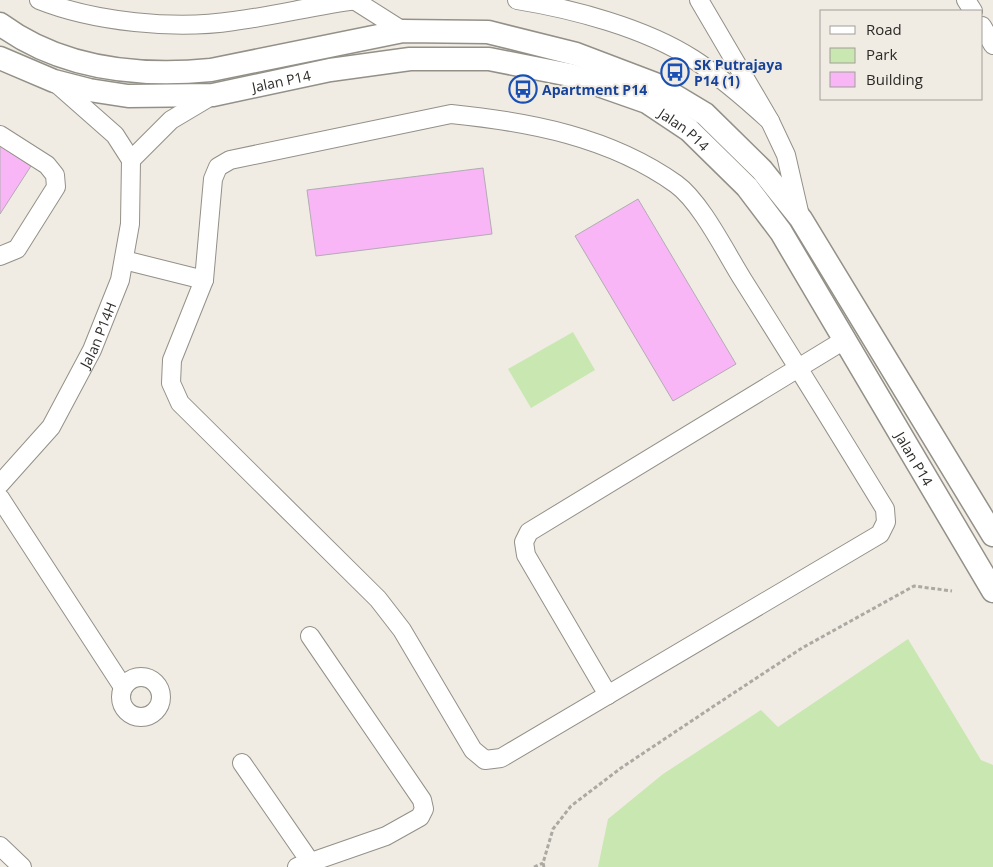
<svg xmlns="http://www.w3.org/2000/svg" width="993" height="867" font-family="'Open Sans',sans-serif">
	<style>
		.green { fill: #c9e7b0 }
		.building { fill: #f8b6f7; stroke: #b2abb2 }
		.lines { fill: none; stroke-linecap: round; stroke-linejoin: round }
		.minor-casing { stroke: #939087; stroke-width: 20 }
		.major-casing { stroke: #939087; stroke-width: 25 }
		.path { stroke: #aca9a3; stroke-width: 3; stroke-dasharray: 4 2.5; stroke-linecap: butt }
		.minor { stroke: #fff; stroke-width: 18 }
		.major { stroke: #fff; stroke-width: 22 }
		.labels { text-anchor: middle; dominant-baseline: central; stroke-width: 4; stroke-linejoin: round; paint-order: stroke }
		.transit-label { font-size: 14px; font-weight: bold; fill: #164399; stroke: #f0ece4; text-anchor: start }
		.street-label { font-size: 14px; fill: #2c2a27; stroke: #f0ece4 }
	</style>
	<rect width="100%" height="100%" fill="#f0ece4"/>
	<!-- green -->
	<path class="green" d="M573,332l22,38 -64,38 -23,-39z
		M908,639l73,121 12,5v102h-395l10,-48 55,-45 98,-64 17,17z"/>
	<!-- building -->
	<path class="building" d="M0,146l31,20 -31,48z
		M483,168l9,66 -176,22 -9,-66z
		M638,199l98,165 -63,37 -98,-165z"/>
	<g class="lines">
		<!-- minor casing -->
		<g class="minor-casing">
			<g id="minor">
				<path d="M39,0c55,22 136,30 195,21 41,-5 82,-16 123,-21"/>
				<path d="M354,0l49,31"/>
				<path d="M517,0c56,9 128,28 176,59 28,18 53,40 77,62"/>
				<path d="M699,0l71,121 16,34 14,61"/>
				<path d="M966,0l7,11"/>
				<path d="M982,26l11,19"/>
				<path d="M451,114c79,8 159,23 225,70 25,18 50,69 67,96 48,76 95,152 142,229l1,13 -6,12 -379,224 -16,2 -12,-10 -71,-120 -24,-31 -198,-196 -9,-20 1,-23 32,-80 9,-101 5,-12 12,-7z"/>
				<path d="M0,135l47,30 8,10 1,12 -39,62 -17,7"/>
				<path d="M131,160l40,-40 42,-25"/>
				<path d="M124,260l80,20"/>
				<path id="s1" d="M0,484l51,-57 41,-77 28,-70 10,-56 1,-64 -16,-25 -59,-52"/>
				<path d="M0,498l123,189"/>
				<circle cx="141" cy="697" r="20"/>
				<path d="M608,695l-82,-140 -2,-13 5,-10 317,-193"/>
				<path d="M242,763l69,100"/>
				<path d="M0,846l22,21"/>
				<path d="M297,867l89,-31 34,-19 4,-8 -2,-9 -112,-164"/>
			</g>
		</g>
		<!-- major casing -->
		<g class="major-casing">
			<g id="major">
				<path d="M0,24c61,45 138,53 211,46l192,-39 85,1 88,22 79,30 50,30 57,56 39,49 192,316"/>
				<path id="s2" d="M0,58l54,23 35,9 39,6 85,-1 117,-25 80,-11h79l81,16 77,27 42,28 58,57 34,45 212,359"/>
			</g>
		</g>
		<!-- path -->
		<path class="path" d="M534,867l9,-4
			M544,867l-1,-4 10,-34 18,-23 50,-38 96,-64 85,-56 112,-62 38,5"/>
		<!-- minor -->
		<use href="#minor" class="minor"/>
		<!-- major -->
		<use href="#major" class="major"/>
	</g>
	<!-- icons -->
	<defs>
		<g id="bus-ring" transform="scale(1.4375)"><circle r="9.5" fill="#f0ece4" stroke="#1a4fb4" stroke-width="1.5"/><path d="M-5-6H5V4H4V6H2V4H-2V6H-4V4H-5ZM-3.5-4V0h7V-4ZM-3.5 1.2v1.5H-2V1.2ZM2 1.2v1.5H3.5V1.2Z" fill="#1a4fb4"/></g>
	</defs>
	<g fill-rule="evenodd">
		<use href="#bus-ring" x="675" y="72"/>
		<use href="#bus-ring" x="523" y="89"/>
	</g>
	<g class="labels">
		<!-- transit labels -->
		<g class="transit-label">
			<text x="694" y="64">SK Putrajaya<tspan x="694" dy="16">P14 (1)</tspan></text>
			<text x="542" y="89">Apartment P14</text>
		</g>
		<!-- street labels -->
		<g class="street-label">
			<text stroke="none"><textPath href="#s2" startOffset="289">Jalan P14</textPath></text>
			<text stroke="none"><textPath href="#s2" startOffset="709">Jalan P14</textPath></text>
			<text stroke="none"><textPath href="#s1" startOffset="180">Jalan P14H</textPath></text>
			<text stroke="none"><textPath href="#s2" startOffset="1114">Jalan P14</textPath></text>
		</g>
	</g>
	<!-- legend -->
	<rect x="820" y="10" width="162" height="90" fill="#f0ece4" stroke="#a29e98"/>
	<rect x="830" y="26" width="25" height="8" fill="#ffffff" stroke="#a29e98"/>
	<text x="866" y="35" font-size="15" fill="#2c2a27">Road</text>
	<rect x="830" y="48" width="25" height="15" fill="#c9e7b0" stroke="#a29e98"/>
	<text x="866" y="60" font-size="15" fill="#2c2a27">Park</text>
	<rect x="830" y="72" width="25" height="15" fill="#f8b6f7" stroke="#a29e98"/>
	<text x="866" y="85" font-size="15" fill="#2c2a27">Building</text>
</svg>
